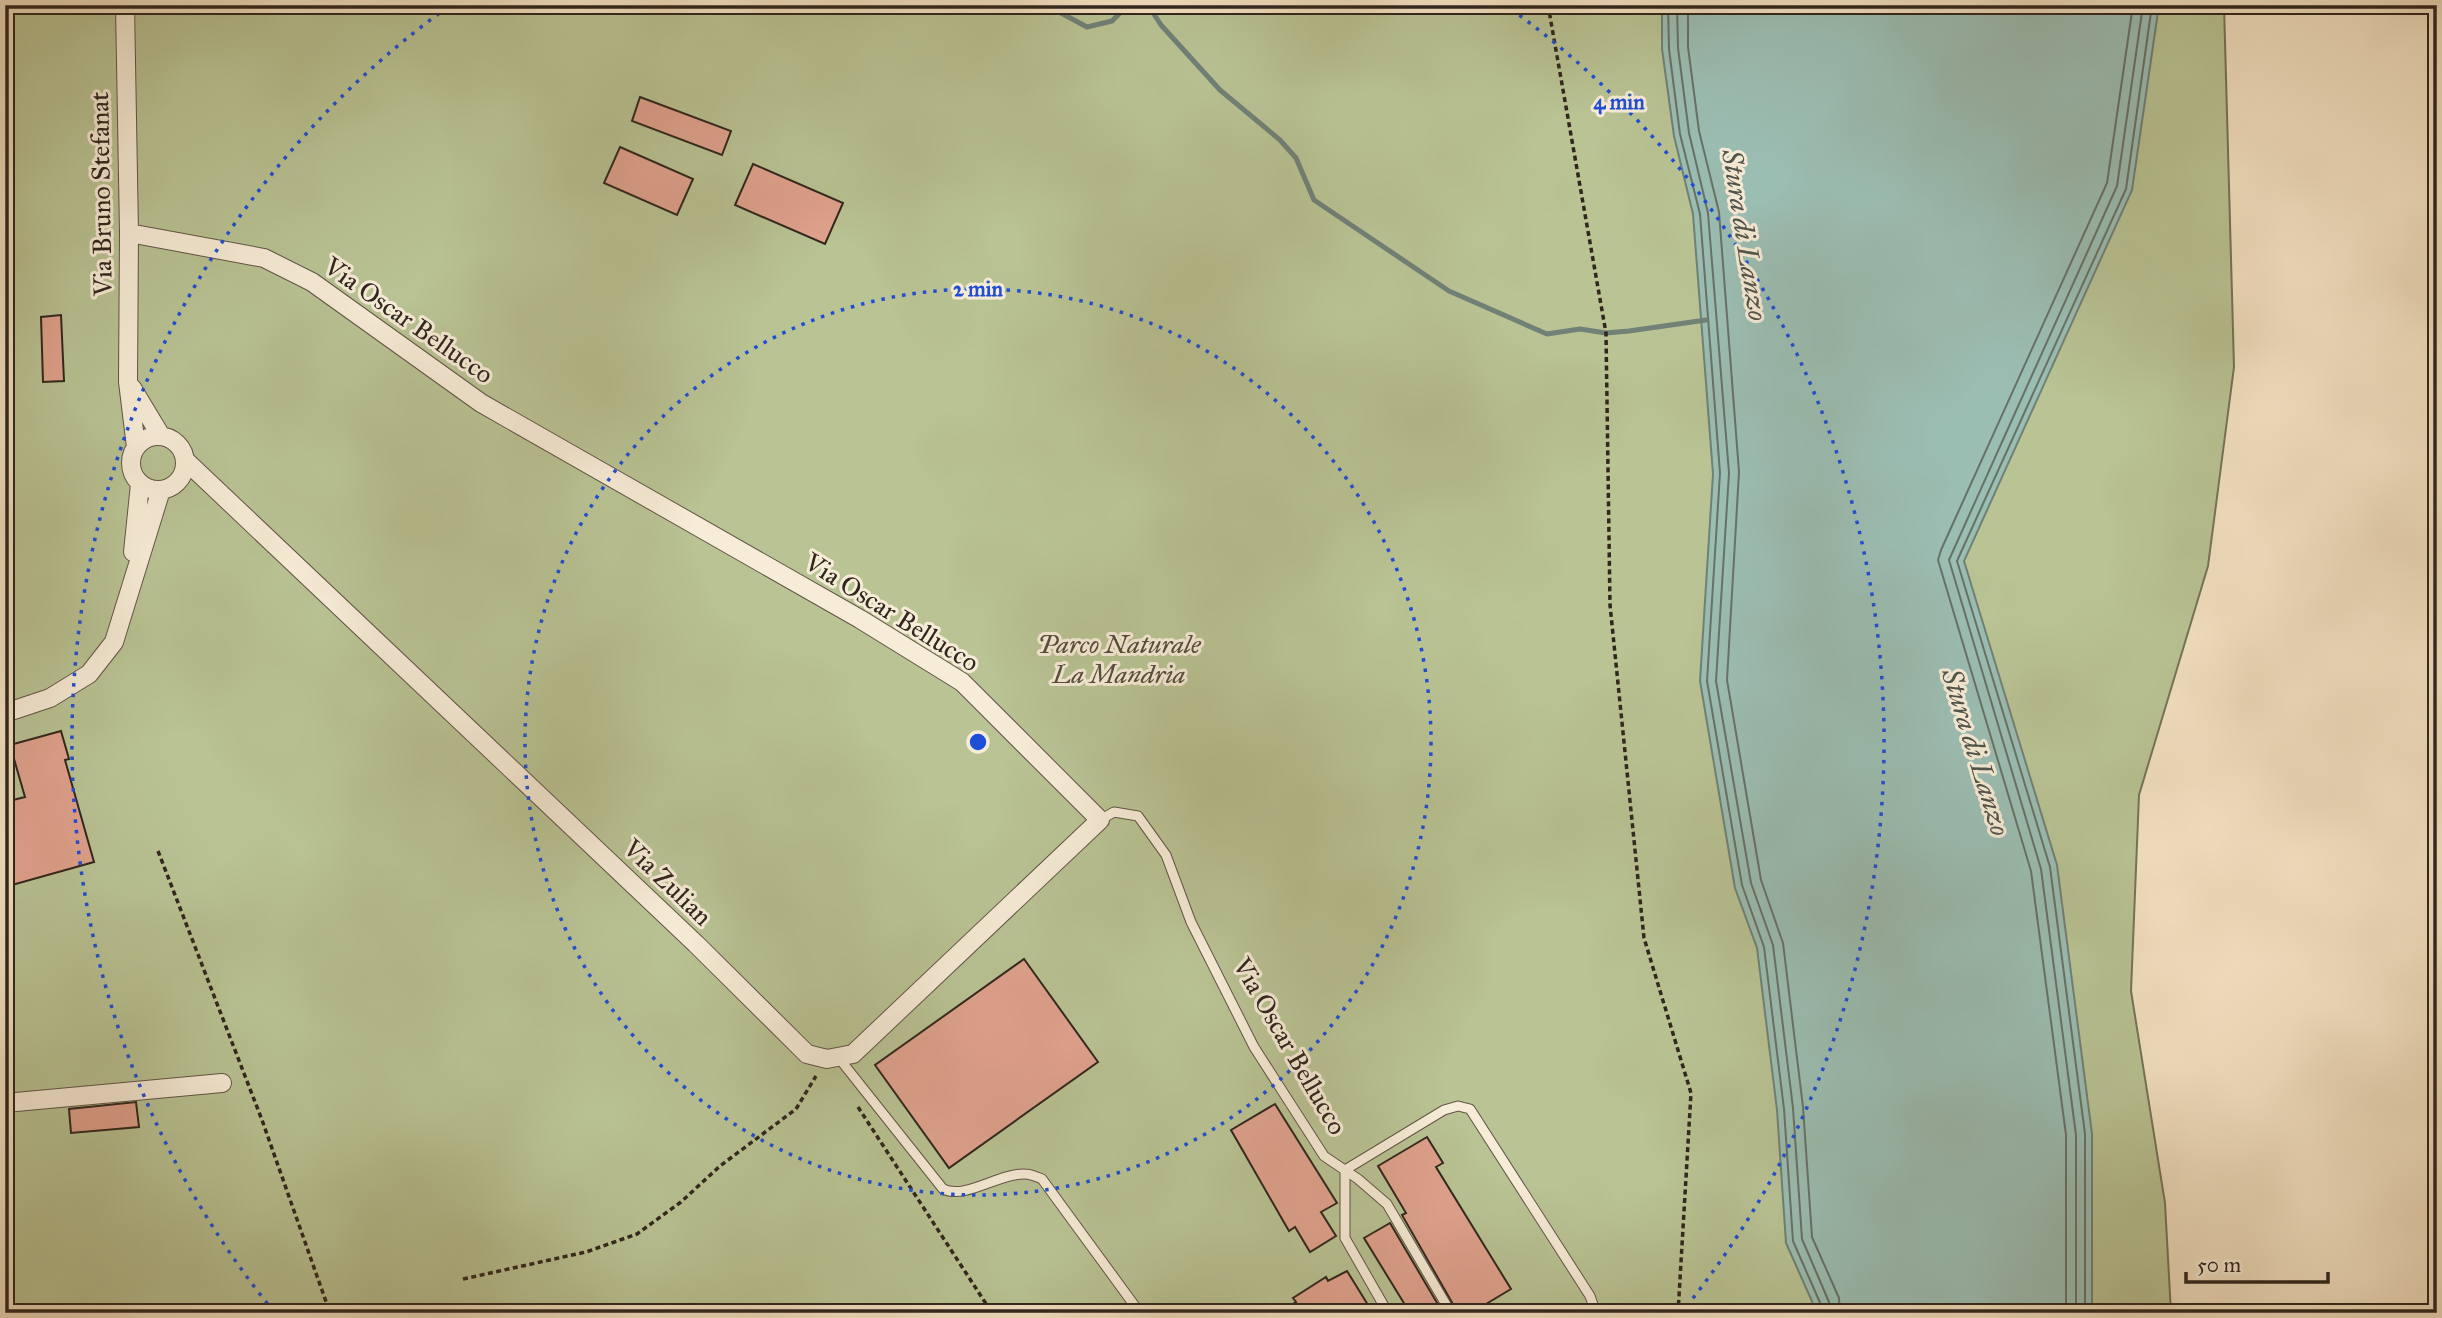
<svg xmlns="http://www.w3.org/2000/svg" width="2442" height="1318" font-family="'IM FELL Great Primer',serif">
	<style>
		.green { fill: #b9c394; stroke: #747459; stroke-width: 2 }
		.water { fill: #9bbeb3; stroke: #708177; stroke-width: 2 }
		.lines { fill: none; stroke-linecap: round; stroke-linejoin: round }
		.shore { stroke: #667268; stroke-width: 2 }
		.stream { stroke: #708177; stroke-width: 5 }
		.building { fill: #e0a28e; stroke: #30261e; stroke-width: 2 }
		.service-casing { stroke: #615547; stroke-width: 11 }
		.minor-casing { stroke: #615547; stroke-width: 20 }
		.path { stroke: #30261e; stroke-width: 3.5; stroke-dasharray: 5 3.5; stroke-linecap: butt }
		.service { stroke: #f7ecd7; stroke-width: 9 }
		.minor { stroke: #f7ecd7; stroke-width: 18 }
		.ring { fill: none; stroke: #1d4ed8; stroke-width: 3.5; stroke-dasharray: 3.5 7 }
		.labels { text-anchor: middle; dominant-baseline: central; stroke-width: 6; stroke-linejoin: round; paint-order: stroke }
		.street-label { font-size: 26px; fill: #30261e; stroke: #f7ecd7 }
		.park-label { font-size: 26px; font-style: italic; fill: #524d3c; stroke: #f7ecd7 }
		.water-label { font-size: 28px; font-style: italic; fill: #50544b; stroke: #f7ecd7 }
		.centre { fill: #1d4ed8; stroke: #f7ecd7; stroke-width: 3.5 }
		.ring-label { font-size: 21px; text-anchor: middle; font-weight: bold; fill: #1d4ed8; stroke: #f7ecd7; stroke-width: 6; stroke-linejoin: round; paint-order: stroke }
	</style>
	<rect width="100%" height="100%" fill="#f3e1c2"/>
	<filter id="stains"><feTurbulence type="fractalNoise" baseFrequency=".00286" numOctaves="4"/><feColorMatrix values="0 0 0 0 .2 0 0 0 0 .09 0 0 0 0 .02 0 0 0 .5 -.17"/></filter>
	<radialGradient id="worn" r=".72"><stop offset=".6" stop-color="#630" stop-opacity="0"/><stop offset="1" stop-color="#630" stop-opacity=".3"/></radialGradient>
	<!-- green -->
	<path class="green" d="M5,5h2219l10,362 -26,199 -69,229 -8,196 34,212 6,110h-2166z"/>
	<!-- water -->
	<path class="water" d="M1662,5h497l-27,185 -168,371 93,304 35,269v179h-279l2,-5 -29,-65 -9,-133 -20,-162 -22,-60 -35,-207 13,-207 -20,-260 -19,-78 -12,-87z"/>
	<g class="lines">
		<!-- shore -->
		<path class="shore" d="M1668,5l1,44 11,85 20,80 20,259 -13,208 35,204 22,62 20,162 9,132 28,64v8
			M1677,5l1,43 11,85 19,80 21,260 -13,208 35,202 22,62 20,163 9,131 27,63 1,11
			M1688,5v42l11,84 20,81 20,260 -12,208 34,200 22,63 20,164 9,130 27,61 1,15
			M2066,1313v-178l-35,-264 -93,-311 3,-10 166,-367 26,-178
			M2076,1313v-178l-35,-266 -92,-309 168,-374 26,-181
			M2085,1313v-179l-35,-267 -93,-306 169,-372 26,-184"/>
		<!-- stream -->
		<path class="stream" d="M1046,5l41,22 25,-6 16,-16
			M1148,5l13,20 59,65 60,50 16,18 18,42 135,91 98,43 33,-5 26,4 23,-2 77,-11"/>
	</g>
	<!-- building -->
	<path class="building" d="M640,97l91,34 -9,24 -90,-34z
		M620,147l73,32 -16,36 -73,-32z
		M753,164l90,39 -18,41 -90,-39z
		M61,315l3,66 -21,1 -2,-65z
		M61,731l8,28 -4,1 29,102 -89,25v-85l20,-5 -15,-52z
		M1024,959l74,103 -149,106 -74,-103z
		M136,1102l3,25 -68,6 -2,-24z
		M1275,1104l62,99 -16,9 15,24 -26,16 -15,-25 -6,4 -58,-101z
		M1427,1137l16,26 -7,4 75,122 -40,24h-13l-56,-98 4,-2 -28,-47z
		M1390,1223l53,90h-33l-46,-75z
		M1347,1271l26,42h-95l18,-11 -3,-4 33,-21 2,4z"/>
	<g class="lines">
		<!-- service casing -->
		<g class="service-casing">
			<path id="service" d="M1100,820l14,-8 24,4 28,39 25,67 63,125 70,109 34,23 29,25 64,109
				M838,1057l105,132c22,11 56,-16 82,-15 6,0 12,3 17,5l98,134
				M1345,1170l99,-60 14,-4 12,3 120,187 6,17
				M1345,1170v68l43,75"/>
		</g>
		<!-- minor casing -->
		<g class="minor-casing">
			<path id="minor" d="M125,5l4,228 -1,149 8,65
				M129,233l135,25 48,24 169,121 379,216 102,63 138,138 -247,234 -26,5 -20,-5 -111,-110 -511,-484
				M132,388l29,48
				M131 463a27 27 0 1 1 54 0a27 27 0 1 1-54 0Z
				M133,552l7,-68
				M5,713l45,-15 39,-24 25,-32 47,-152
				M5,1103l217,-20"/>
		</g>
		<!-- path -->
		<path class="path" d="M1548,5l58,328 4,272 34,333 47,155 -13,220
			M158,851l104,269 68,193
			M858,1107l134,206
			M463,1279l123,-27 51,-18 44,-32 39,-36 76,-57 20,-33"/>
		<!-- service -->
		<use href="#service" class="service"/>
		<!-- minor -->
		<use href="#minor" class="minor"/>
	</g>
	<!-- distance rings -->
	<g class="ring">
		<circle cx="978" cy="742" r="453"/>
		<path d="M274 1312A906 906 0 0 1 445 9M1511 9A906 906 0 0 1 1682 1312"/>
	</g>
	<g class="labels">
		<!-- street labels -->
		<g class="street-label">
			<text transform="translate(101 194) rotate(-91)">Via Bruno Stefanat</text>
			<text transform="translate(409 320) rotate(35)">Via Oscar Bellucco</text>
			<text transform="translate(892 612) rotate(32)">Via Oscar Bellucco</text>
			<text transform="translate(668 882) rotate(44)">Via Zulian</text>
			<text transform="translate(1290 1046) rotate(60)">Via Oscar Bellucco</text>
		</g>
		<!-- park labels -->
		<g class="park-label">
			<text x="1119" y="644">Parco Naturale<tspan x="1119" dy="30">La Mandria</tspan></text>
		</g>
		<!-- water labels -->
		<g class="water-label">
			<text transform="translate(1745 235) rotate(81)">Stura di Lanzo</text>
			<text transform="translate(1976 752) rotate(73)">Stura di Lanzo</text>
		</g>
	</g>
	<circle cx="978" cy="742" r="10" class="centre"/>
	<g class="ring-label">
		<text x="1619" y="109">4 min</text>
		<text x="978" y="296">2 min</text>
	</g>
	<!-- margin -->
	<rect width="2442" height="1318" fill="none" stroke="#f3e1c2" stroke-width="28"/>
	<rect x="7" y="7" width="2428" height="1304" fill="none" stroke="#30261e" stroke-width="3.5"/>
	<rect x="14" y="14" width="2414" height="1290" fill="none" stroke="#30261e" stroke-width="2"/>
	<!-- scale -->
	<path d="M2186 1272v10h142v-10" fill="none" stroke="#30261e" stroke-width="3.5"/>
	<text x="2197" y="1272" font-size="21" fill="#30261e" stroke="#f7ecd7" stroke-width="5" paint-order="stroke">50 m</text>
	<rect width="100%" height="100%" filter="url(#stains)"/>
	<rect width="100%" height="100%" fill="url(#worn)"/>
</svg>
